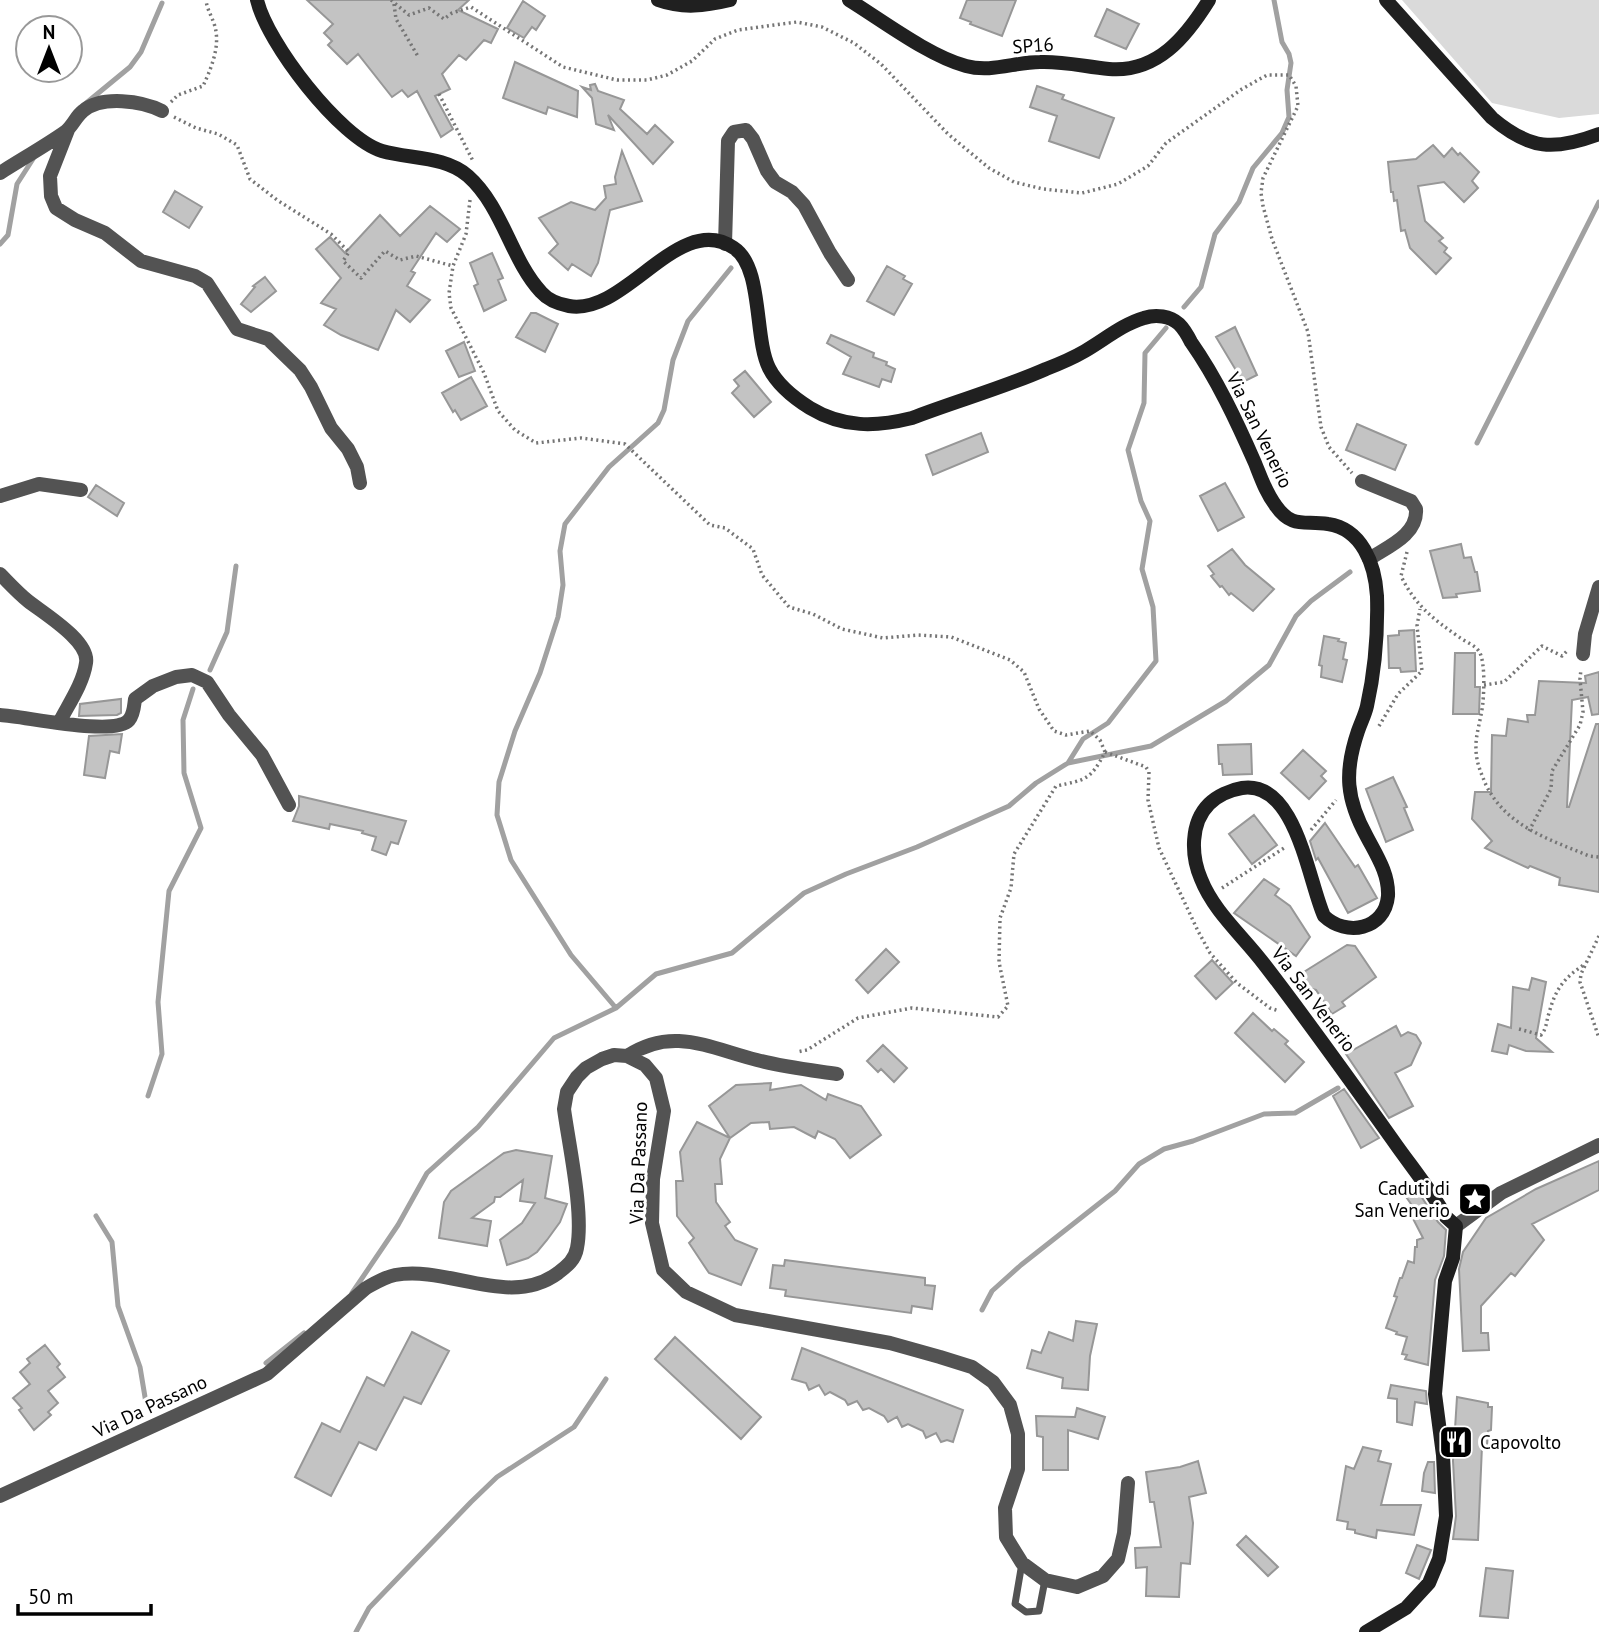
<svg xmlns="http://www.w3.org/2000/svg" width="1599" height="1632" font-family="'PT Sans',sans-serif">
	<style>
		.green { fill: #dadada }
		.lines { fill: none; stroke-linecap: round; stroke-linejoin: round }
		.stream { stroke: #a1a1a1; stroke-width: 5 }
		.building { fill: #c3c3c3; stroke: #979797; stroke-width: 2 }
		.path { stroke: #757575; stroke-width: 3.5; stroke-dasharray: 2 3.5; stroke-linecap: butt }
		.lane { stroke: #535353; stroke-width: 7 }
		.street { stroke: #535353; stroke-width: 14 }
		.secondary { stroke: #202020; stroke-width: 14 }
		.labels { text-anchor: middle; dominant-baseline: central; stroke-width: 6; stroke-linejoin: round; paint-order: stroke }
		.street-label { font-size: 19px; fill: #000; stroke: #fff }
		.poi-label { font-size: 19px; fill: #000; stroke: #fff; text-anchor: end }
	</style>
	<rect width="100%" height="100%" fill="#fff"/>
	<!-- green -->
	<path class="green" d="M1402,0h197v114l-40,4 -67,-15z"/>
	<g class="lines">
		<!-- stream -->
		<path class="stream" d="M85,104l45,-37 11,-15 21,-49
			M0,244l8,-9 9,-51 16,-25
			M1184,307l17,-20 14,-53 24,-32 14,-34 29,-35 7,-16 -2,-27 4,-27 -2,-9 -7,-12 -8,-42
			M1477,443l122,-241
			M210,670l17,-38 9,-66
			M1068,763l15,-24 25,-16 48,-62 -3,-54 -11,-38 8,-48 -9,-20 -13,-51 16,-47 1,-50 21,-25
			M616,1008l-45,-53 -60,-95 -14,-45 2,-33 16,-51 25,-58 18,-56 5,-32 -3,-34 5,-27 44,-57 49,-44 6,-13 9,-50 15,-39 43,-53
			M148,1096l14,-42 -4,-52 11,-111 32,-63 -17,-55 -1,-53 10,-31
			M96,1216l16,26 6,64 22,61 6,36
			M352,1293l46,-68 29,-52 51,-46 76,-89 62,-30 40,-34 76,-21 72,-60 42,-19 71,-27 92,-41 27,-23 32,-20 83,-17 75,-45 43,-36 27,-49 15,-15 39,-29
			M982,1310l10,-19 29,-26 94,-74 24,-27 25,-15 29,-8 71,-27 31,-1 43,-25
			M266,1363l38,-30
			M356,1632l13,-24 102,-106 26,-25 77,-50 32,-48"/>
	</g>
	<!-- building -->
	<path class="building" d="M307,0h162l-11,10 40,19 -7,14 -7,-3 -18,20 -7,-5 -17,19 8,15 -15,7 18,33 -12,8 -24,-46 -9,6 -6,-7 -10,7 -34,-43 -11,10 -19,-19 4,-4 -8,-8 9,-9z
		M967,0h49l-14,36 -32,-12 1,-2 -11,-4z
		M523,1l22,15 -9,14 -4,-3 -8,11 -17,-10z
		M1107,9l32,15 -13,25 -31,-13z
		M515,62l63,29 -1,26 -29,-10 -2,7 -43,-16z
		M595,84l3,7 26,9 -4,9 27,25 8,-9 18,17 -20,22 -45,-49 6,15 -18,-6 -4,-26 -10,-11 9,3 -1,-5z
		M1037,86l27,9 -2,4 52,19 -15,40 -50,-17 8,-25 -27,-9z
		M1433,145l11,12 8,-9 6,7 2,-2 19,19 -7,9 6,7 -14,14 -20,-20 -26,4 7,35 18,17 -4,3 8,7 -3,4 7,6 -15,16 -26,-26 -5,-18 -4,1 -4,-31 -3,1 -1,-9h-2l-3,-30 28,-3z
		M622,151l20,50 -32,9 -12,53 -7,13 -19,-12 -4,6 -19,-17 9,-9 -19,-26 32,-16 24,8 11,-12 -2,-12 12,-2 -1,-7z
		M175,191l27,16 -13,21 -26,-16z
		M430,206l30,23 -13,13 -11,-9 -25,38 4,2 -8,13 23,14 -20,22 -14,-12 -18,40 -37,-15 -17,-10 12,-16 -15,-6 20,-25 -25,-29 14,-12 15,16 35,-38 20,21z
		M492,253l11,25 -5,2 8,20 -22,11 -10,-25 4,-2 -8,-21z
		M887,266l18,10 -2,3 9,5 -18,31 -27,-14z
		M265,277l11,14 -25,21 -10,-8 14,-17 -2,-1z
		M531,313h5l22,11 -13,28 -29,-15z
		M1235,327l22,48 -14,7 -27,-45z
		M831,335l43,18 -1,4 14,5 -1,3 9,4 -4,13 -9,-3 -3,8 -36,-13 8,-17 -24,-14z
		M464,342l11,29 -16,6 -13,-26z
		M745,371l26,31 -17,15 -22,-24 7,-7 -5,-6z
		M471,377l16,29 -26,14 -6,-10 -2,2 -11,-19z
		M1357,424l49,21 -11,25 -49,-20z
		M981,433l7,19 -55,23 -7,-20z
		M1225,483l19,34 -26,14 -18,-35z
		M96,485l28,18 -7,13 -29,-19z
		M1461,544l3,14 7,-1 4,15h2l3,19 -24,3 1,3 -14,1 -13,-47z
		M1232,549l13,16 29,24 -21,22 -22,-18 -2,2 -7,-9 -2,1 -9,-11 3,-2 -6,-8z
		M1414,630l2,41 -15,1 -1,-4h-11l-1,-32 11,-1v-4z
		M1324,636l15,3 -1,2 8,2 -3,16 4,1 -5,22 -21,-5 1,-11 -3,-1z
		M1455,653h20v34h5l-1,27h-26z
		M1599,672v42l-7,1 -4,-18 -16,3 -5,107h2l27,-83h3v168l-40,-7 1,-7 -30,-12 -2,2 -43,-20 7,-7 -20,-22 3,-27h16l1,-57 14,1 2,-17 20,3 -1,-7h8l4,-34 47,2 -1,-7z
		M121,699v14l-4,2 -38,1 1,-12z
		M122,734l-3,19 -9,-2 -5,27 -21,-3 5,-39z
		M1251,744l1,30 -29,1 -1,-11h-3l-1,-19z
		M1303,750l23,21 -5,5 5,5 -17,18 -28,-26z
		M1393,777l14,30 -3,1 9,22 -27,12 -20,-53z
		M299,796l107,25 -8,23 -7,-2 -5,13 -14,-5 4,-13 -14,-4 1,-2 -33,-7 -1,5 -36,-8 6,-15z
		M1254,815l23,30 -25,19 -23,-30z
		M1325,823l30,44 3,-2 19,33 -29,15 -30,-55 -2,2 -6,-19z
		M1264,879l15,10 -4,6 15,11 20,31 -14,19 -62,-43z
		M1347,945l8,1 21,31 -34,25 3,4 -13,8 -16,-24 -8,-2 -9,-13z
		M886,949l13,13 -31,31 -12,-13z
		M1212,960l21,23 -17,16 -21,-23z
		M1532,978l14,4 -10,56 16,14 -26,-1 -17,-6 -2,9 -15,-3 6,-27 13,4 2,-41 16,3z
		M1253,1013l19,18 2,-2 14,12 -3,3 19,18 -19,20 -50,-49z
		M1396,1026l5,10 7,-4 8,3 5,8 -10,22 -16,8 18,33 -24,12 -43,-64z
		M883,1045l24,23 -13,14 -13,-13 -3,3 -11,-11z
		M771,1083l-1,7 31,-5 25,15 2,-6 33,12 20,29 -31,23 -15,-19 -17,-8 -3,7 -21,-11 -24,2 -1,-7 -18,1 -21,15 -21,-32 27,-21z
		M1344,1089l35,49 -18,10 -28,-52z
		M697,1122l33,16 -10,21 2,25h-7l1,18 14,20 -5,4 10,14 22,9 -16,36 -32,-12 -20,-30 5,-5 -17,-22 -1,-35h7l-3,-29z
		M516,1150l36,6 -7,42 22,6 -7,18 -13,18 -10,12 -9,6 -21,7 -7,-25 22,-17 13,-20 -15,-2 3,-21 -23,17h-5l-1,5 -22,16 19,3 -4,25 -48,-8 5,-36 7,-11 53,-38z
		M1599,1161v29l-67,34 12,16 -29,36 -4,-3 -30,33v27h7l1,17 -26,1 -4,-82 4,-17 23,-34 50,-29z
		M1415,1187l23,35 8,8 -2,26 -9,24 -7,85 -23,-6 2,-4 -5,-1 5,-17 -11,-3 1,-2 -11,-4 11,-31 -3,-1 6,-18h2l6,-17 6,2 1,-16h2v-7l6,-2 -16,-31 4,-3 -9,-13z
		M785,1260l140,18v7l10,1 -3,23 -20,-3 -1,7 -126,-17 1,-6 -16,-2 3,-23 11,1z
		M1076,1321l21,3 -7,32 -2,34 -26,-2 1,-10 -36,-10 5,-18 9,3 8,-21 24,9z
		M412,1332l37,19 -28,53 -17,-7 -28,53 -17,-8 -28,54 -36,-19 27,-54 18,9 27,-55 17,9z
		M675,1337l86,80 -20,22 -86,-80z
		M45,1345l15,19 -3,3 8,10 -17,14 10,12 -10,9 3,3 -17,15 -15,-20 3,-2 -9,-10 17,-14 -10,-12 10,-9 -3,-4z
		M802,1348l161,62 -10,32 -6,-2 -6,2 -5,-9 -10,5 -3,-7 -15,-7 -6,3 -5,-10 -9,5 -4,-6 -15,-8 -6,2 -6,-9 -9,4 -3,-5 -15,-8 -5,3 -6,-10 -10,5 -3,-7 -14,-4z
		M1391,1385l35,6 1,13 -12,-2 -3,23 -15,-3v-23l-9,-1z
		M1457,1397l31,6v4h4l-1,23 -3,1 -1,15h-5l-4,94 -25,-1 3,-23 -3,-55z
		M1077,1408l28,9 -7,22 -30,-9v40h-25v-33l-6,-1 -1,-20 39,1z
		M1363,1447l18,4 -3,10 13,3 -10,41h40l-7,30 -37,-5 -1,8 -21,-5v-3l-8,-1 1,-7 -11,-2 9,-54 8,3z
		M1198,1461l8,32 -17,4 4,26 -3,41 -9,-1 -2,34 -33,-1 1,-29 -11,1 -1,-20 26,-1 -7,-45h-4l-4,-30 34,-5z
		M1428,1462h6l1,31 -13,-2 2,-18z
		M1246,1536l32,31 -10,9 -31,-31z
		M1417,1545l14,5 -12,29 -13,-6z
		M1486,1568l27,3 -5,47 -28,-2z"/>
	<g class="lines">
		<!-- path -->
		<path class="path" d="M391,0l18,15 20,-7 15,11 8,-6 19,-6 92,60 54,13h30l20,-5 25,-14 23,-22 23,-9 59,-8 25,5 32,16 27,21 67,70 41,34 25,14 29,7 39,4 36,-9 30,-18 18,-23 76,-54 25,-14h22l7,11 2,20 -35,72 -2,15 2,13 9,33 36,93 13,95 8,20 23,26
			M394,4l2,15 23,39
			M439,94l34,67
			M171,102l7,-7 25,-9c7,-15 16,-36 13,-54 -1,-11 -9,-21 -10,-32
			M174,117l22,11 22,6 19,11 13,34 27,21 54,34 18,18 -6,9 18,17 24,-27 15,9 16,-4 37,10
			M470,200l-4,34 -13,32 -4,27 2,15 33,65 14,38 17,19 21,13 45,-5 44,6 85,81 15,3 28,21 9,26 27,32 24,7 29,15 41,9 35,-3 33,2 59,23 14,12 15,37 15,22 12,4 24,-4 10,9 5,12c-14,28 -20,28 -49,34l-42,68 -3,34 -11,30 -1,44 9,44 -10,11 -86,-9 -54,10 -51,32 -10,2
			M1407,552l-6,24c14,29 32,43 58,61 6,5 17,8 21,16 5,11 4,37 3,48 -1,16 -8,34 -7,48 0,13 5,24 10,36 21,42 63,54 103,71l10,1
			M1484,685l20,-3 38,-36 20,10 5,-5
			M1379,726l19,-32 24,-23 -5,-45 3,-17
			M1105,752l41,15 3,5 -1,28 11,48 39,83 12,22 27,30 33,25 9,3
			M1311,830l25,-30
			M1529,831l22,-42 1,-18 28,-46 3,-13 -3,-33 1,-10
			M1222,888l62,-40
			M1599,936l-18,38 -1,8 19,56
			M1519,1029l22,6c6,-7 5,-13 8,-22 7,-25 15,-35 36,-49"/>
		<!-- lane -->
		<path class="lane" d="M1022,1563l-7,41 11,8 13,-1 6,-31"/>
		<!-- street -->
		<path class="street" d="M68,130l-18,46 1,20 5,12 19,12 30,13 36,28 54,15 12,7 30,46 31,10 32,31 11,17 20,41 17,21 9,18 3,16
			M0,173c22,-14 45,-27 65,-41 8,-6 11,-16 18,-21 19,-16 59,-10 79,0
			M725,244l3,-103 6,-9 12,-2 7,9 14,32 8,11 17,10 12,13 26,48 18,27
			M1362,481l49,20 5,8c2,26 -29,38 -47,50
			M0,496l39,-12 42,6
			M0,574c9,9 18,19 28,27 15,12 62,40 58,62 -3,21 -18,42 -27,60
			M1583,654l2,-20 14,-47
			M0,715c24,1 114,22 129,5 5,-6 5,-14 6,-21l18,-13 23,-9 16,-2 15,7 22,33 33,40 27,50
			M627,1056c46,-30 82,-8 130,4 26,7 53,10 80,14
			M1456,1226l45,-33 98,-48
			M0,1496l267,-122 99,-86c9,-5 19,-11 29,-13 53,-10 114,34 163,-2 9,-7 17,-13 19,-25 7,-35 -8,-102 -13,-139l3,-17 10,-15 9,-9 16,-9 12,-4 13,1 18,9 11,13 8,33 -11,68 -1,44 11,47 23,22 49,23 155,28 50,14 32,10 21,15 17,23 8,29v35l-13,39 1,29 16,26 23,17 32,7 26,-11 15,-17 6,-26 4,-50"/>
		<!-- secondary -->
		<path class="secondary" d="M257,0c10,43 83,138 125,151 28,8 63,5 86,25 35,31 43,84 73,116 7,8 17,12 28,14 57,10 110,-96 165,-58 29,19 20,90 35,120 9,18 25,30 41,40 33,20 66,19 102,10 44,-17 91,-30 134,-49 13,-5 27,-11 39,-18 19,-11 38,-27 59,-33 12,-4 26,-2 35,6 5,5 9,12 12,18 26,37 46,80 64,121 6,15 11,30 21,43 16,23 29,14 52,18 34,5 47,40 49,72 1,36 -2,74 -10,110 -2,9 -6,16 -9,25 -14,41 -12,68 9,106 10,19 22,37 21,59 -3,34 -42,41 -64,20 -16,-36 -28,-136 -82,-128 -12,2 -25,8 -33,16 -19,19 -18,52 -8,75 13,33 42,57 63,85 44,57 86,116 128,175 18,26 39,51 54,78l10,9 -3,32 -8,23 -10,113 8,61 3,61 -7,43 -10,24 -23,25 -40,24
			M658,0c25,9 47,6 72,0
			M849,0c34,21 80,56 117,66 25,7 49,-4 74,-4 24,-1 46,5 69,7 48,4 77,-32 100,-69
			M1386,0l106,118c38,32 62,33 107,16"/>
	</g>
	<!-- icons -->
	<defs>
		<g id="sight-square" transform="scale(1.75)"><rect x="-9" y="-9" width="18" height="18" rx="4" fill="#000" stroke="#fff"/><path d="M0-6L1.8-2.2L6-1.7L2.9 1.2L3.7 5.4L0 3.3L-3.7 5.4L-2.9 1.2L-6-1.7L-1.8-2.2Z" fill="#fff"/></g>
		<g id="restaurant-square" transform="scale(1.75)"><rect x="-9" y="-9" width="18" height="18" rx="4" fill="#000" stroke="#fff"/><path d="M-5-6h1v4h1v-4h1v4h1v-4h1v5L-1.5 .5V6h-2V.5L-5-1ZM5-6V6H3V1.5H1.5Q1.5-4 5-6Z" fill="#fff"/></g>
	</defs>
	<g fill-rule="evenodd">
		<use href="#sight-square" x="1475" y="1199"/>
		<use href="#restaurant-square" x="1456" y="1442"/>
	</g>
	<g class="labels">
		<!-- street labels -->
		<g class="street-label">
			<text transform="translate(1033 45) rotate(-4)">SP16</text>
			<text transform="translate(1260 430) rotate(64)">Via San Venerio</text>
			<text transform="translate(1314 999) rotate(53)">Via San Venerio</text>
			<text transform="translate(638 1163) rotate(-88)">Via Da Passano</text>
			<text transform="translate(150 1406) rotate(-25)">Via Da Passano</text>
		</g>
		<!-- poi labels -->
		<g class="poi-label">
			<text x="1450" y="1188">Caduti di<tspan x="1450" dy="22">San Venerio</tspan></text>
			<text x="1480" y="1442" text-anchor="start">Capovolto</text>
		</g>
	</g>
	<!-- north arrow -->
	<g transform="translate(49 49)"><circle r="33" fill="#ffffff" stroke="#999999" stroke-width="2"/>
	<path d="M0-5L12 26L0 18L-12 26Z" fill="#000000"/>
	<text y="-10" font-size="19" font-weight="bold" text-anchor="middle" fill="#000000">N</text>
	</g>
	<!-- scale -->
	<path d="M18 1604v10h133v-10" fill="none" stroke="#000000" stroke-width="3.5"/>
	<text x="28" y="1604" font-size="21" fill="#000000" stroke="#ffffff" stroke-width="5" paint-order="stroke">50 m</text>
</svg>
